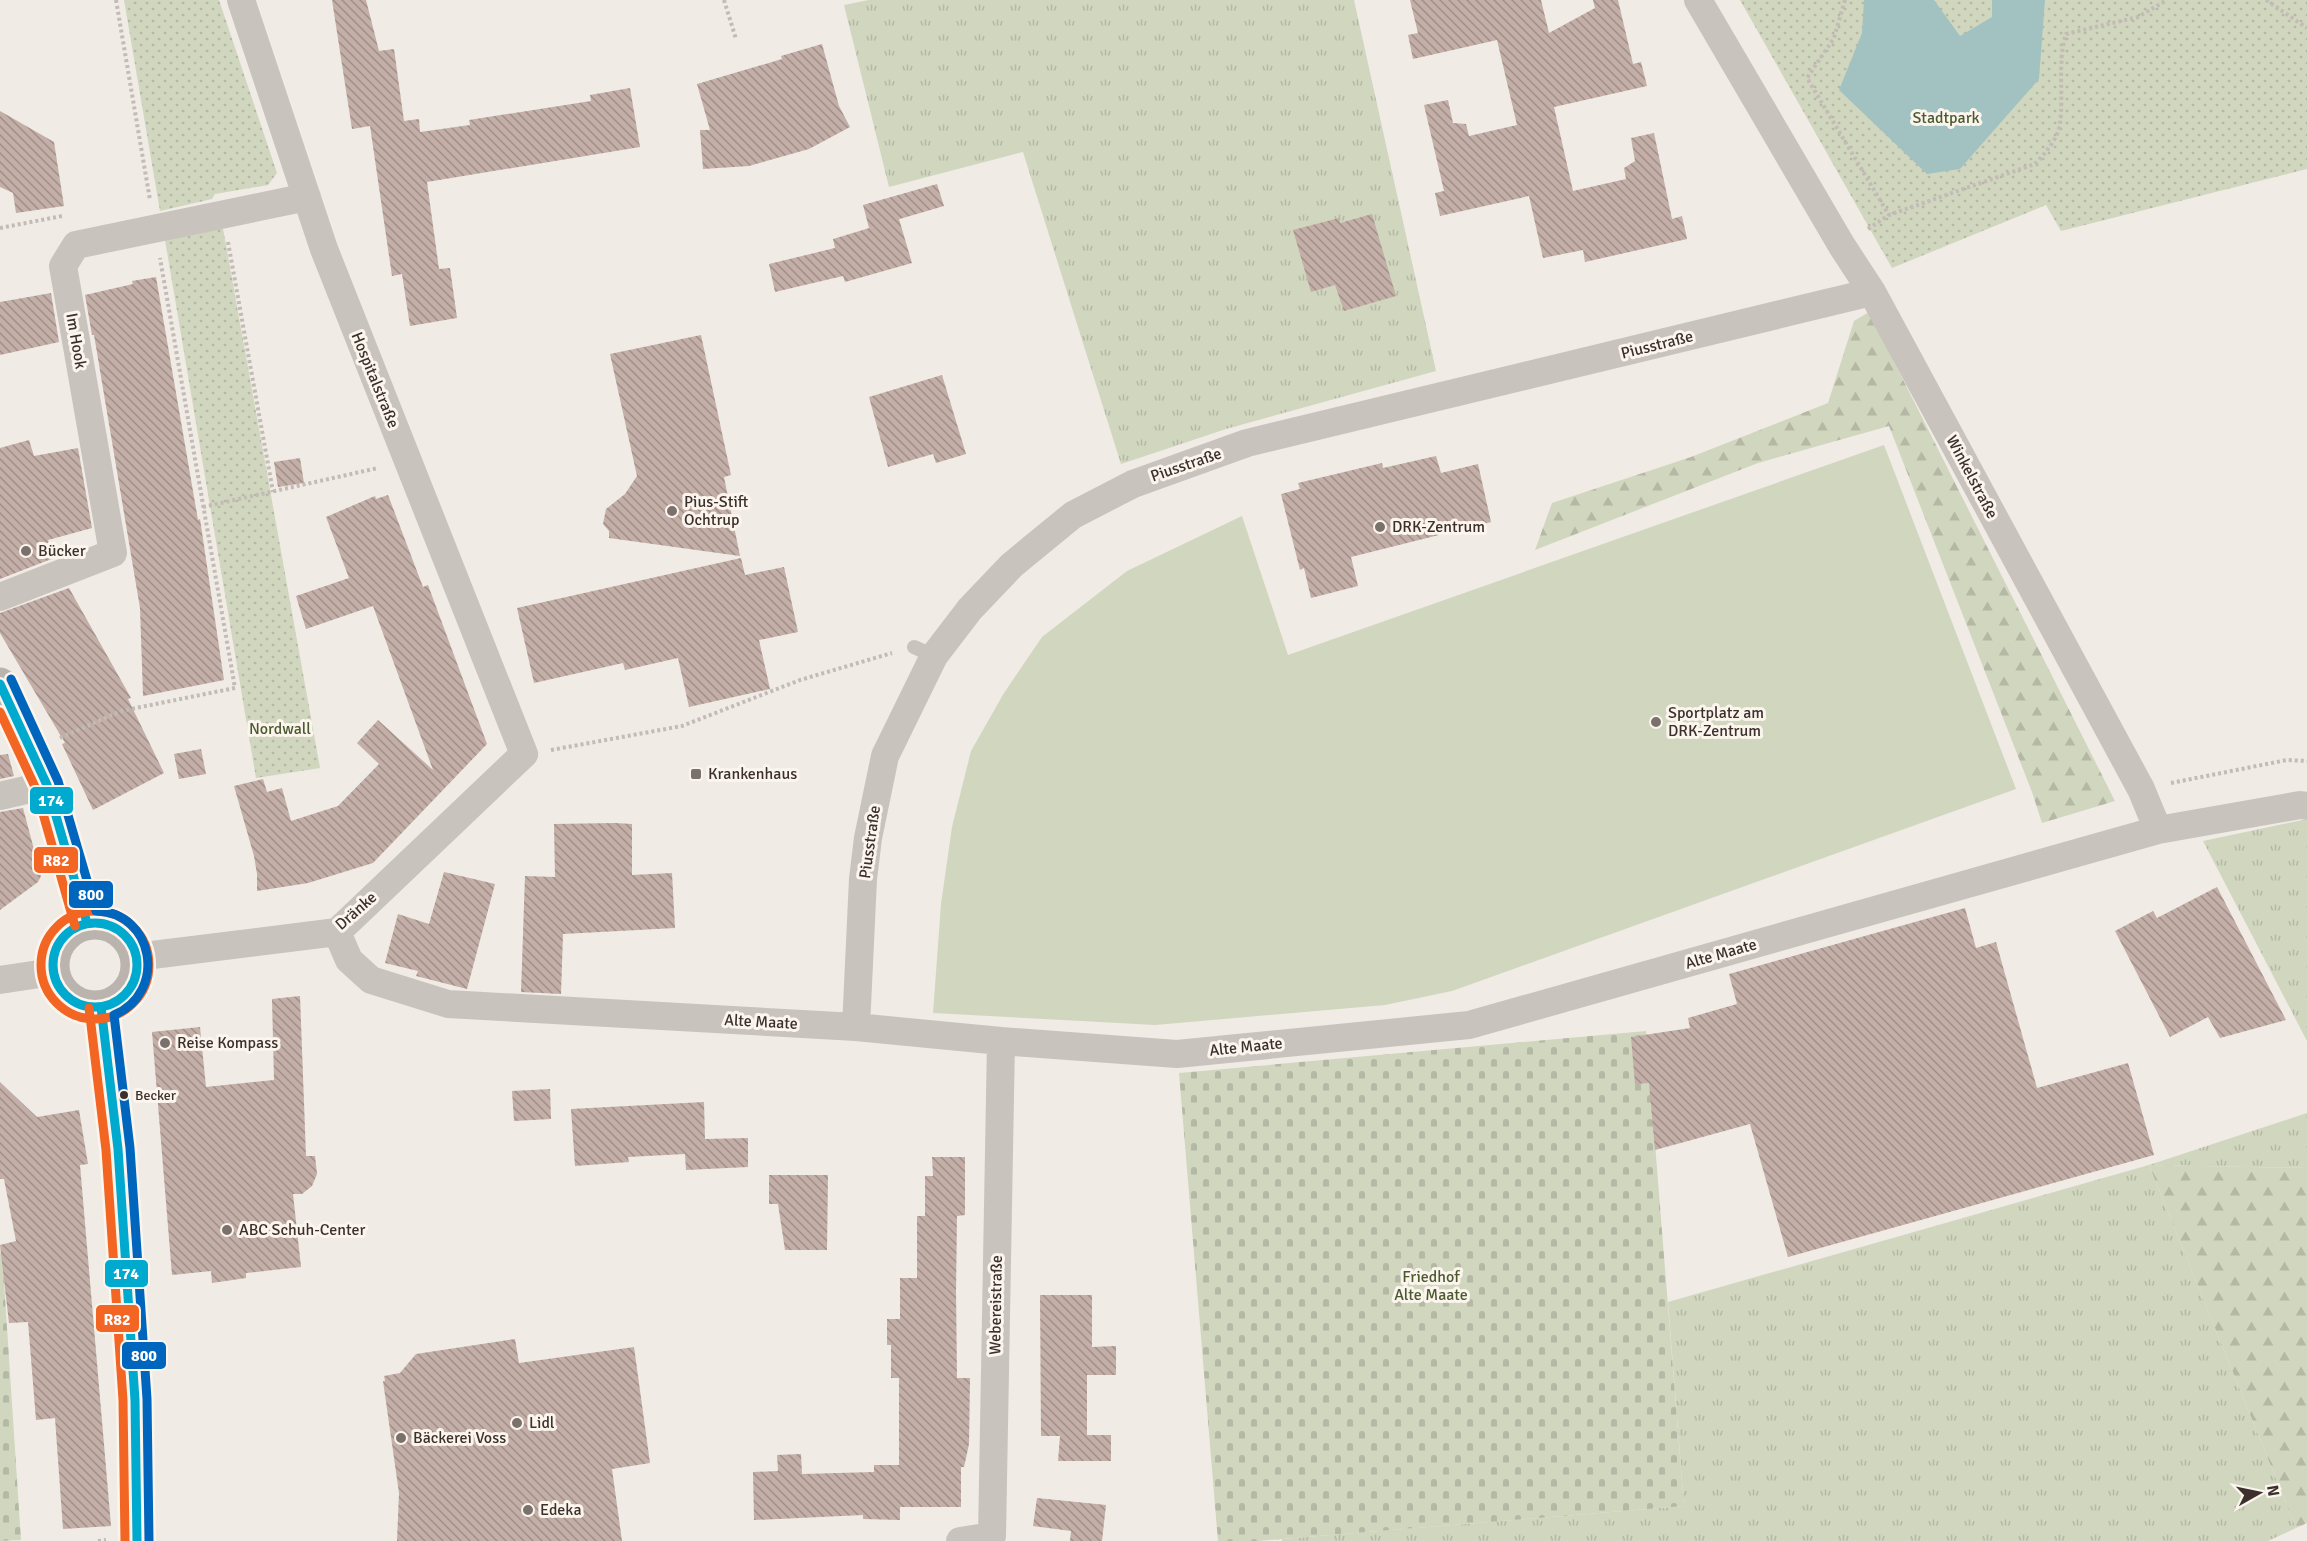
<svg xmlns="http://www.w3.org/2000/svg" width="2307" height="1541" font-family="Signika,sans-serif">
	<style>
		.grass { fill: url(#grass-tufts) }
		.forest { fill: url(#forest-firs) }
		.cemetery { fill: url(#cemetery-stones) }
		.park { fill: url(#park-dots) }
		.pitch { fill: #d1d6bf }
		.water { fill: #a1c2c1 }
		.building { fill: url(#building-back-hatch) }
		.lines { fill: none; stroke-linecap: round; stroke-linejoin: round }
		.path { stroke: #c2bbb6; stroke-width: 4; stroke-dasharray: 3 3; stroke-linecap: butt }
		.lane { stroke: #c9c3be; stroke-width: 14 }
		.street { stroke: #c9c3be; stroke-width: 28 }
		.secondary { stroke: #bab3ae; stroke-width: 33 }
		.bus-1-casing { stroke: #fbf5ee; stroke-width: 14 }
		.bus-2-casing { stroke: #fbf5ee; stroke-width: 14 }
		.bus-3-casing { stroke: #fbf5ee; stroke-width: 14 }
		.bus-1 { stroke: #00a9ce; stroke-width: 9 }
		.bus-2 { stroke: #f26522; stroke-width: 9 }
		.bus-3 { stroke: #0065bd; stroke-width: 9 }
		.poi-dot { fill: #7a716c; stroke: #fbf5ee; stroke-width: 2 }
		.bus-dot { fill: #3b302b; stroke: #fbf5ee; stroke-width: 2 }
		.labels { text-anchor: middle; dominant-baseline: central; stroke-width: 6; stroke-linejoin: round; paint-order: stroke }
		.bus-label { font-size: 14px; fill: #3b302b; stroke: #fbf5ee; text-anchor: start }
		.park-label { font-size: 16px; fill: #4a5a2e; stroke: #fbf5ee }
		.street-label { font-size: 16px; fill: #3b302b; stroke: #fbf5ee }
		.poi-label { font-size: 16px; fill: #3b302b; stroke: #fbf5ee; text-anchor: start }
		.line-badge { stroke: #fbf5ee; stroke-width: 2 }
		.badge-label { font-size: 16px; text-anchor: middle; font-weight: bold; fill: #fff }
	</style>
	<defs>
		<pattern id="grass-tufts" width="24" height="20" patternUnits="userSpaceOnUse" patternTransform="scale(1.5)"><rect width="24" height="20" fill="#d1d6bf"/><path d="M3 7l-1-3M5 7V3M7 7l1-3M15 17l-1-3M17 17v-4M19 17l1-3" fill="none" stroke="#b4b8a4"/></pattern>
		<pattern id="forest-firs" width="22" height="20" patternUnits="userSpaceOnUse" patternTransform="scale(1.5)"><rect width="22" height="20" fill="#d1d6bf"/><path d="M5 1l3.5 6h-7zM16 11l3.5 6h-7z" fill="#b4b8a4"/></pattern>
		<pattern id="cemetery-stones" width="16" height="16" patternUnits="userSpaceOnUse" patternTransform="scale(1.5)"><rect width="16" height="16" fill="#d1d6bf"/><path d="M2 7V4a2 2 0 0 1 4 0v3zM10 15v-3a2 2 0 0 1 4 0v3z" fill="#b4b8a4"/></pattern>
		<pattern id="park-dots" width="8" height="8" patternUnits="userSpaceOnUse" patternTransform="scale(1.5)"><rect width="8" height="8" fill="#d1d6bf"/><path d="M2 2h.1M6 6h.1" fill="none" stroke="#b4b8a4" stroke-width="1.8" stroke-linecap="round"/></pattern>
		<pattern id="building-back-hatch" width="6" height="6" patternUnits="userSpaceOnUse" patternTransform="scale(1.5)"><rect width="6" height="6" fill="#c3afa7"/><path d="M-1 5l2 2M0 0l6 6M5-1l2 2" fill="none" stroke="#a08f88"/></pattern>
	</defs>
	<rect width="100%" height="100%" fill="#f0ebe5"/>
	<!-- grass -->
	<path class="grass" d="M869,0h485l82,371 -210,58 -105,35 -98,-312 -134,35 -45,-182z
		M2307,819v222l-104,-200z
		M2307,1113v55l-158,-3 147,363 -28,13h-986v-2l402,-33 -16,-204 481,-137z"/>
	<!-- forest -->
	<path class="forest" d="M1869,312l246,489 -73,22 -10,-31 -143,-366 -131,37 -223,87 17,-47 139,-46 137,-54 26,-82z
		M2149,1165l158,3v355l-11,5z"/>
	<!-- cemetery -->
	<path class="cemetery" d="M1646,1031l38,475 -426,35h-40l-39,-468z
		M2,1252l19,288 -21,1v-288z"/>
	<!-- park -->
	<path class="park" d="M124,0h95l58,173 -9,12 -53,9 -3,5 -52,12z
		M1740,0h567v169l-246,62 -15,-26 -154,63z
		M222,223l98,545 -64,10 -92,-544z"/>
	<!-- pitch -->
	<path class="pitch" d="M1884,445l132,344 -564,202 -67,14 -230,20 -222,-12 8,-109 11,-77 19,-76 33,-58 38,-56 85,-66 115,-55 46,139z"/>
	<!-- water -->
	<path class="water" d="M1864,0h70l26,36 32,-19v-17h53l-6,79 -79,90 -33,5 -88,-84 23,-57z"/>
	<!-- building -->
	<path class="building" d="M332,0h34l13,51 15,-2 10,72 15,-2 1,13 50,-7 -1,-5 122,-19 -1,-6 40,-7 10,59 -213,35 12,87 11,-1 7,50 -47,8 -8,-52 -10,2 -22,-150 -18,3z
		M1410,0h131l8,33 46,-25 -2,-8h25l15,64 8,-2 6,24 -93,21 19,84 53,-12 -2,-11 11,-7 -4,-23 23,-5 18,86 10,-3 5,23 -102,23 -2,-12 -40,8 -14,-62 -89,20 -5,-23 9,-2 -20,-86 24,-5 5,23 13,1 3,12 48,-11 -20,-85 -84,19 -5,-24 10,-2z
		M822,44l17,62 11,21 -41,22 -60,17 -46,3 -3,-39h10l-13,-46 85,-25 -1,-3z
		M0,111l54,31 10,64 -48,7 -3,-20 -13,-6z
		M937,184l7,22 -75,22 -6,-23z
		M1372,214l24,82 -52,15 -9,-26 -24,7 -18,-62 46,-12 1,5z
		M899,219l13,44 -67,19 -2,-6 -68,16 -6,-28 66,-16 -2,-9z
		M156,277l42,243 2,-1 24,161 -81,16 -3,-88 -46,-273h-2l-7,-40 48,-11 -1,-3z
		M51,293l8,49 -59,13v-53z
		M701,335l30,140 -7,2 16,79 -131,-18v-7l-6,-7 3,-15 19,-15 12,-18 -27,-122z
		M942,375l24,79 -30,9 -3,-9 -45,13 -19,-70z
		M29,440l5,16 44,-8 14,80 -44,12 6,18 -54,21v-131z
		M1436,456l5,17 37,-9 13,58 -140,35 7,29 -47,12 -7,-30 -4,2 -19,-76 19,-5 -2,-6 84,-20 1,5z
		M300,458l4,25 -26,4 -4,-25z
		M388,495l35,92 5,-2 59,159 -114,119 -65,20 -51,8v-17l-3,-18 -20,-70 29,-7 4,13 15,-4 9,33 47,-15 41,-42 -22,-21 21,-23 55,50 -60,-164 -67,23 -10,-33 53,-18 -23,-61 49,-21 1,3z
		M741,558l4,17 39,-8 14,65 -39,8 11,49 -81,18 -11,-49 -53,12 -2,-7 -89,20 -17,-75z
		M69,588l62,110 -3,1 36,74 -71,37 -31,-66 3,-1 -65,-110v-20z
		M201,749l5,25 -27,5 -5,-25z
		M8,754l6,22 -14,3v-24z
		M23,808l18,68 -3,6 -38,28v-98z
		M615,823l17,1v51l40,-2 3,55 -112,6 -2,60 -40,-2 4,-116 30,1 -1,-53z
		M444,872l51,12 -28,105 -51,-13 2,-5 -33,-8 13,-49 31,10z
		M2217,887l69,133 -66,18 -12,-21 -38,20 -55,-106 38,-20 4,7z
		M1965,908l11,40 20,-6 41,146 91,-25 26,92 -366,102 -38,-133 -95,26 -6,-67 -14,1 -4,-47 59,-9 -2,-10 49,-14 -8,-30z
		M300,996l6,160h9l2,18 -5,12 -10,8h-9l8,73 -55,6v5l-34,5 -1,-12 -39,4 -20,-243 48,-5 6,60 68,-7 -2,-81z
		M0,1082l37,35 42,-7 9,54 -8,1 31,361 -48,3 -8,-111 -19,2 -8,-98 -19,1 -9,-78 16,-4 -12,-62h-4z
		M550,1089l1,30 -37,2 -2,-30z
		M704,1102l1,37 43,-1v29l-62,3 -1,-16 -57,3 1,5 -54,4 -4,-57z
		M932,1157h33v58l-8,1 -1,75 1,87h13l-1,66 -5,23h-3v40h-61v13l-37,-1v-4l-109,5 -1,-48 25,-1 -1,-16 24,-1 1,20 72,-2v-7h25v-87h-8v-33h-4v-26h13v-41h17v-62h8v-40h8z
		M769,1175h59l-1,75h-42l-7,-46h-9z
		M1040,1295h52v52l24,-1v29h-29v60h24v26h-53l2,-25h-19z
		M515,1339l4,24 115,-16 16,116 -38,6 10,72h-225l2,-48 -16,-112h2l-1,-5 16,-3 16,-19z
		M1037,1498l69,7 -4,36h-32l1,-10 -38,-5z"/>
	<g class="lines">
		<!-- path -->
		<path class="path" d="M116,0l34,200
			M724,0l12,39
			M1845,0l-11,38 -27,40 82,137
			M2266,0l41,28
			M0,228l62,-12 1,2
			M1868,229l21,-14 146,-51c10,-11 23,-25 25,-40 4,-31 -3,-61 6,-90l72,-17 29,-17
			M228,242l45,250
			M203,507l175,-39
			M60,738l61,-27 114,-23 -75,-430
			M551,750l131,-24 118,-46 92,-27
			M2171,783l116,-23 20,1
			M98,1541l8,-1"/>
		<!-- lane -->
		<path class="lane" d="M914,647l20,9"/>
		<!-- street -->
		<path class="street" d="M1698,0l144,246 30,46 269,497 17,41
			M0,597l113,-44 -50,-287 13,-21 231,-48
			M0,796l47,-11
			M337,932l12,28 22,20 77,24 408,23 145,14 176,13 292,-29 689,-195 142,-25 7,1
			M136,957l201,-25 187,-178 -200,-505 -83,-249
			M0,980l53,-8
			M856,1027l7,-148 5,-41 17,-82 49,-100 36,-47 42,-44 61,-50 60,-31 114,-41 625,-151
			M960,1541l32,-5 9,-495"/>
		<!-- secondary -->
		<path class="secondary" d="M0,684l47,101 40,138
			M53 965a42 42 0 1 1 84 0a42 42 0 1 1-84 0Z
			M101,1007l17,142 17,251 2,141"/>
		<!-- bus-1 casing -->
		<g class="bus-1-casing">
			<path id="bus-1" d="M0,684l47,101 40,138
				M53 965a42 42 0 1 1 84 0a42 42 0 1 1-84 0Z
				M101,1007l17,142 17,251 2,141"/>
		</g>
		<!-- bus-2 casing -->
		<g class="bus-2-casing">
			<path id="bus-2" d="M0,712l36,77 39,137
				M41 965a54 54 0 1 1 108 0a54 54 0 1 1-108 0Z
				M89,1008l17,142 17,250 2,141"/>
		</g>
		<!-- bus-3 casing -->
		<g class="bus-3-casing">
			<path id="bus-3" d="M11,679l47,102 38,130c58,1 72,81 18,104l16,133 17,251 2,142"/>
		</g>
		<!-- bus-1 -->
		<use href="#bus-1" class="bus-1"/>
		<!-- bus-2 -->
		<use href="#bus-2" class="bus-2"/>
		<!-- bus-3 -->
		<use href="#bus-3" class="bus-3"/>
	</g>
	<!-- markers -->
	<g class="poi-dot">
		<circle cx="672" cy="511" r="6"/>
		<circle cx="1380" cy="527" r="6"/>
		<circle cx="26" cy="551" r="6"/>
		<circle cx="1656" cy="722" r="6"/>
		<rect x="690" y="768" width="12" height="12" rx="3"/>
		<circle cx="165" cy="1043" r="6"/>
		<circle cx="227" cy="1230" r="6"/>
		<circle cx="517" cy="1423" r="6"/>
		<circle cx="401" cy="1438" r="6"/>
		<circle cx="528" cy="1510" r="6"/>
	</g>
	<circle class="bus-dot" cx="124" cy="1095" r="5"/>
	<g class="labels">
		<!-- bus labels -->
		<g class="bus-label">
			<text x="135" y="1095">Becker</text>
		</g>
		<!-- park labels -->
		<g class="park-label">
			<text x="1946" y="118">Stadtpark</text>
			<text x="280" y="729">Nordwall</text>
			<text x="1431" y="1277">Friedhof<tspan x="1431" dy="18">Alte Maate</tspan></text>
		</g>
		<!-- street labels -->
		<g class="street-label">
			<text transform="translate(76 341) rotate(80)">Im Hook</text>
			<text transform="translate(1657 345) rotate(-14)">Piusstraße</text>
			<text transform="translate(375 380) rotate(68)">Hospitalstraße</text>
			<text transform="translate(1186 465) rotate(-19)">Piusstraße</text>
			<text transform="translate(1972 477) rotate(62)">Winkelstraße</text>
			<text transform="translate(870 842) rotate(-82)">Piusstraße</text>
			<text transform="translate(356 911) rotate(-41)">Dränke</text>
			<text transform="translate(1721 954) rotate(-16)">Alte Maate</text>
			<text transform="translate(761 1022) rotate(3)">Alte Maate</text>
			<text transform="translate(1246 1047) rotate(-6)">Alte Maate</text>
			<text transform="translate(996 1305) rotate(-89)">Webereistraße</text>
		</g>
		<!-- poi labels -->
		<g class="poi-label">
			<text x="684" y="502">Pius-Stift<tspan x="684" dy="18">Ochtrup</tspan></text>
			<text x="1392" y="527">DRK-Zentrum</text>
			<text x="38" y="551">Bücker</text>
			<text x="1668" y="713">Sportplatz am<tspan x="1668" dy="18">DRK-Zentrum</tspan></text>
			<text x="708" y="774">Krankenhaus</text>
			<text x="177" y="1043">Reise Kompass</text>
			<text x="239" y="1230">ABC Schuh-Center</text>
			<text x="529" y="1423">Lidl</text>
			<text x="413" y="1438">Bäckerei Voss</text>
			<text x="540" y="1510">Edeka</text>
		</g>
	</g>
	<g class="line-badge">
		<rect x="29" y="786" width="45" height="29" rx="6" fill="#00a9ce"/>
		<rect x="33" y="846" width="46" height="28" rx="6" fill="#f26522"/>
		<rect x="68" y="880" width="46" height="29" rx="6" fill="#0065bd"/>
		<rect x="104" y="1259" width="45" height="29" rx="6" fill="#00a9ce"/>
		<rect x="95" y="1304" width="45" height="29" rx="6" fill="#f26522"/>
		<rect x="121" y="1341" width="46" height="29" rx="6" fill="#0065bd"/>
	</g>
	<g class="badge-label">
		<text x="51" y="806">174</text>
		<text x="56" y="866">R82</text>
		<text x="91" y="900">800</text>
		<text x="126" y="1279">174</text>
		<text x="117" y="1325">R82</text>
		<text x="144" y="1361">800</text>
	</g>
	<!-- north arrow -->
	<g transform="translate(2259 1493) rotate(81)" stroke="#fbf5ee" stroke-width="4.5" paint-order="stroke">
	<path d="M0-4.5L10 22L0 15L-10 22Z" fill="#3b302b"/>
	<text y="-9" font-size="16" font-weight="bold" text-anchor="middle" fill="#3b302b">N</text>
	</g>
</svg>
